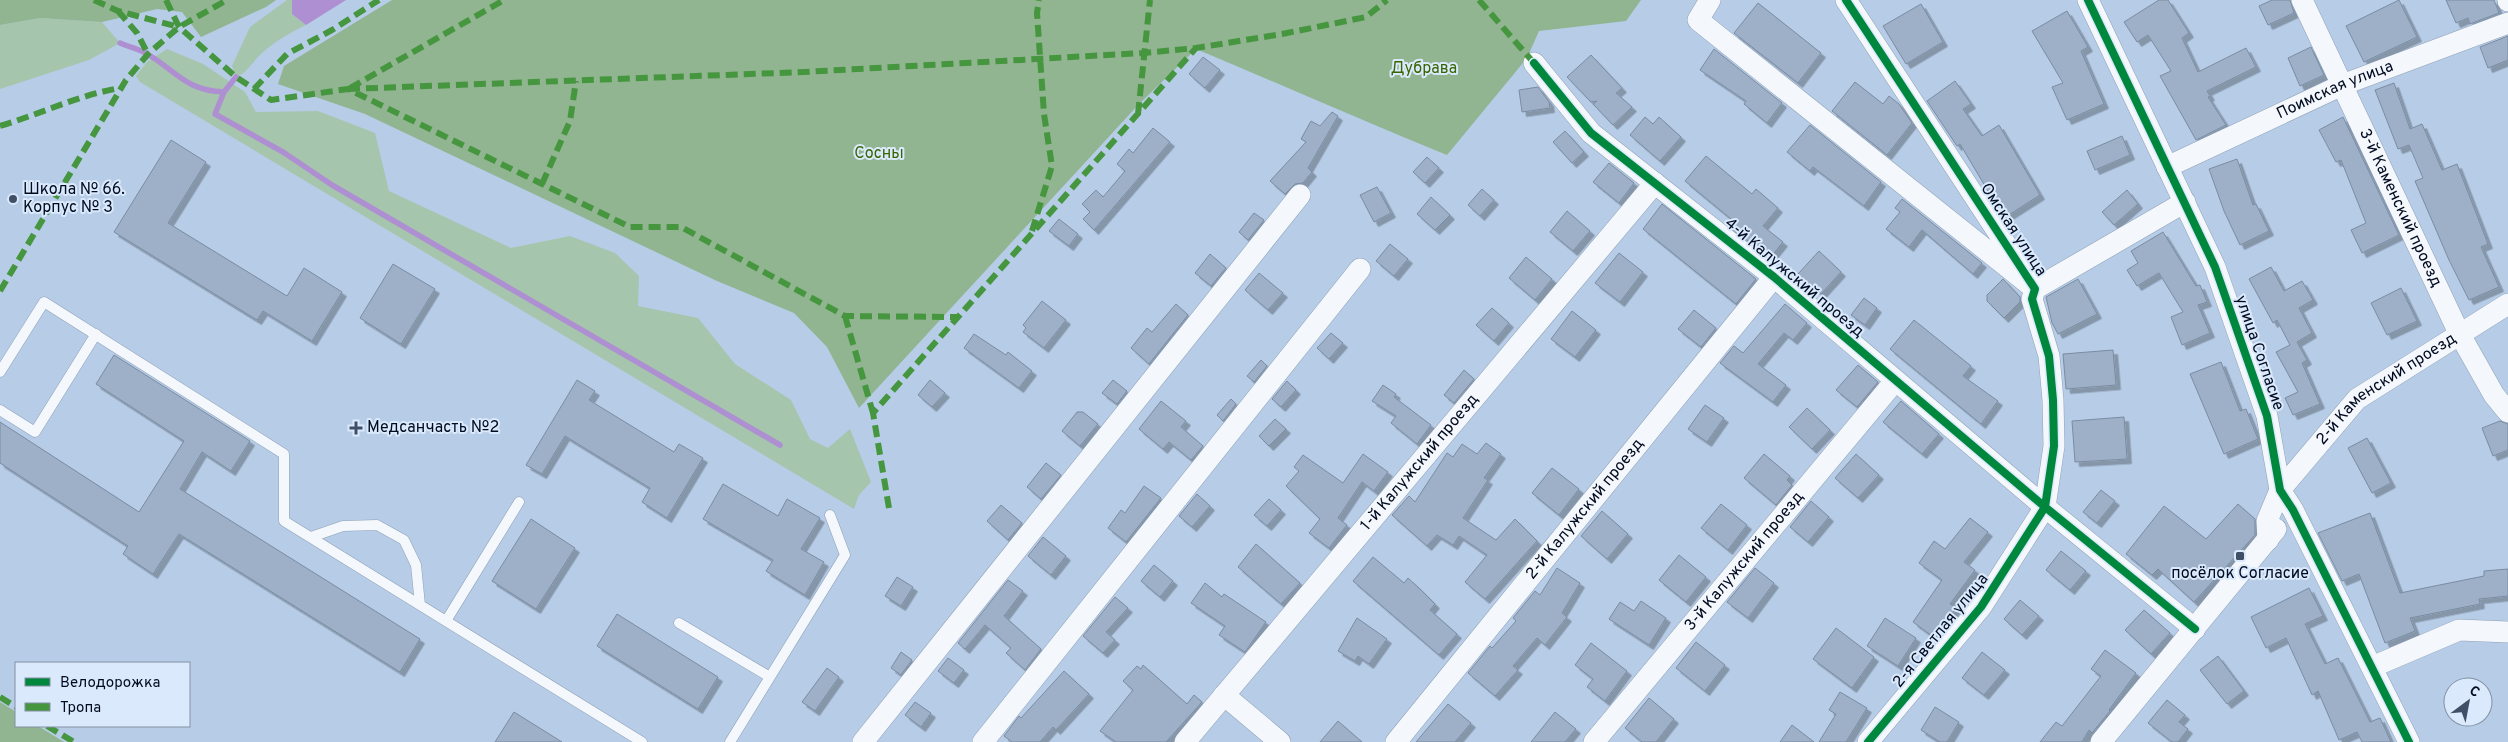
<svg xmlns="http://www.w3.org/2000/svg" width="2508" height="742" font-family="Overpass,sans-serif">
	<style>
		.green { fill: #a6c5ad }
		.forest { fill: #90b590 }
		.water { fill: #ae8fd1 }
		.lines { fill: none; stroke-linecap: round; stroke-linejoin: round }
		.stream { stroke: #ae8fd1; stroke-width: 5.5 }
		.building { fill: #9db0c7; stroke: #7a8ca2; filter: url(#shadow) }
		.lane-casing { stroke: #8ea1b8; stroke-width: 11 }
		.street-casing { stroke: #8ea1b8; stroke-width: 22 }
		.lane { stroke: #f4f7fb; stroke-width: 10 }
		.street { stroke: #f4f7fb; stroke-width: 21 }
		.quiet { stroke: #46963f; stroke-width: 6; stroke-dasharray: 12 6; stroke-linecap: butt }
		.cycleway-casing { stroke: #dae9fc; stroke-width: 11 }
		.cycleway { stroke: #00873e; stroke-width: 8 }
		.poi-dot { fill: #404f66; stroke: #dae9fc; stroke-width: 2 }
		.labels { text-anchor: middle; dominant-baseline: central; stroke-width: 4; stroke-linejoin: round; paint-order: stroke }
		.park-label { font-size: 16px; fill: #386600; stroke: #dae9fc }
		.street-label { font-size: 16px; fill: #000b20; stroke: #dae9fc }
		.poi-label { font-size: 16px; fill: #000b20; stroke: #dae9fc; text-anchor: start }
	</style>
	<defs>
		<filter id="shadow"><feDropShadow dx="4.5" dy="4.5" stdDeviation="0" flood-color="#0004"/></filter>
	</defs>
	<rect width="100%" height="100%" fill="#b6cce7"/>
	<!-- green -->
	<path class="green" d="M287,0h5v14l14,11c-16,8 -31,16 -44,28 -9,8 -15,20 -26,24l-4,-11 18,-39z
		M40,18l62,4 18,21 -31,17 -89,29v-64z
		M167,49l36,15 42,28 11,20 62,-1 57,22 14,58 122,57 59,-12 45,17 24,23 -1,30 60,12 37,46 56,36 19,39 18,9 22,-19 21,53 -12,13 -5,14 -714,-427 -4,-6 11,-14z"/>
	<!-- forest -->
	<path class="forest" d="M0,0h276l-10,7 -65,30 -19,-25 -25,-3 -55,13 -62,-4 -40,7z
		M392,0h1249l-15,21 -87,10 -12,27 -80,97c-84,-34 -167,-71 -251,-106l-57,55 -280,304 -32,-61 -33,-34 -77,-32 -352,-167 -87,-30 6,-18z
		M0,702l16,10v14h22l26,16h-64z"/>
	<!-- water -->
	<path class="water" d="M292,0h54l-40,25 -14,-11z"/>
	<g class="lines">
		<!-- stream -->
		<path class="stream" d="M120,43c9,4 20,6 29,12 28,17 38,36 75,37l12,-15
			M224,92l-9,22 68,38 49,33 448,260"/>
	</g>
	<!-- building -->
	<path class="building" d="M2159,0h9l21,33 -7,5 16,34 48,-24 10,19 -49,24 3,5 -2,1 18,28 -30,15 -36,-64 11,-5 -23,-36 -11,7 -13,-20z
		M2272,0h18l4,13 -26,12 -9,-19z
		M2399,0l18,37 -53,25 -18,-36z
		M2446,0h48l5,13 -29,11 -2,-6 -12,5z
		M1758,3l63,50 -23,30 -64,-50z
		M1921,4l22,38 -37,22 -23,-38z
		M2067,11l21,36 -7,4 23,53 -37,16 -15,-33 11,-4 -31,-52z
		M2508,36v24l-20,8 -8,-21z
		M2311,47l13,28 -24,11 -12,-28z
		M1714,49l68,54 -15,20 -23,-19 2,-3 -46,-31z
		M1591,55l31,33 -6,5 16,14 -19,18 -20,-21 4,-3 -6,1 -24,-25z
		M1203,57l17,13 -15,18 -16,-14z
		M1955,81l16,23 -8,5 19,27 17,-11 41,70 -36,23 -44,-74 -3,2 -30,-45z
		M1855,82l28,22 6,-8 10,8 13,19 -25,32 -55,-44z
		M2394,83l16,46 12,-5 20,46 15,-6 31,80 -7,3 18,40 -30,13 -20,-40 -34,-79 8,-3 -14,-33 -11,4 -23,-59z
		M1538,87l11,15 1,6 -28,4 -3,-22z
		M1332,112l6,4 -30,52 4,4 -9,11 -8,1 -10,10 -15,-13 36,-39 -5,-3 10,-18 9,5z
		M1645,117l8,7 6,-7 22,20 -21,24 -30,-26z
		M2343,117l56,118 -37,18 -11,-23 15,-7 -25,-63 -5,2 -17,-32z
		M1810,125l71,57 -17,24 -51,-39 -3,4 -23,-19z
		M1153,128l17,14 -76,88 -11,-11 7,-7 -8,-8 14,-14 7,7 22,-26 -8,-7 12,-15 4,4z
		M1565,131l19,21 -12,11 -19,-21z
		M2122,136l8,19 -35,15 -8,-19z
		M171,140l35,22 -38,61 119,73 17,-28 38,24 -30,49 -49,-30 -6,9 -143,-88z
		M1706,156l46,38 4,-5 22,19 -15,18 20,16 -13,16 -44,-34 5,-5 -46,-38z
		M1427,157l12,11 -14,15 -12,-11z
		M2237,159l16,46 3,-1 13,27 -29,14 -16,-34 -15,-42z
		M1609,163l25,20 -15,20 -26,-21z
		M1377,187l14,26 -17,9 -14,-27z
		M1482,189l12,11 -14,16 -12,-11z
		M2127,190l11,14 -24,21 -12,-13z
		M1431,197l19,18 -15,15 -18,-16z
		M1902,199l80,64 -9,11 -51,-44 -13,17 -23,-18 14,-17 -5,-4z
		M1662,204l94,75 -20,25 -93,-75z
		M1567,211l23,20 -17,20 -23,-19z
		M1254,213l10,7 -16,20 -9,-8z
		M1059,219l19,15 -9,12 -20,-15z
		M2163,232l33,54 4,-1 7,17 -9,3 12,28 -28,12 -11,-28 12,-5 -24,-39 -22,13 -10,-16 11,-7 -7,-12z
		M1390,244l18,15 -14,17 -18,-15z
		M1819,251l22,21 -20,22 -23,-20z
		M1619,253l24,19 -23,30 -25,-19z
		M1210,254l16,14 -15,18 -16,-13z
		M1526,257l26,22 -17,21 -26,-22z
		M393,264l42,25 -34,55 -41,-26z
		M2271,267l13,24 18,-10 11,19 -14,8 13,25 -15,9 10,18 -5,3 18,41 -27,11 -8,-17 13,-6 -22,-40 14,-7 -13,-25 -4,3 -24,-44z
		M1259,273l24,20 -15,17 -23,-20z
		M2003,279l17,18v5l-16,16 -17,-17v-6z
		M2078,279l19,35 -39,20 -6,-11 -6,-26z
		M2401,288l16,33 -30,14 -16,-32z
		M1864,298l13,10 -12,17 -14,-10z
		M1042,301l24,19 -22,28 -21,-16 3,-4 -3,-3z
		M1176,304l12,11 -39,49 -18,-16 16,-20 5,4z
		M1785,304l22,19 -14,17 -9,-7 -26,31 28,21 -13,17 -53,-39 14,-17 9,7z
		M1492,308l17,15 -15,18 -18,-16z
		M1694,310l22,18 -15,19 -23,-18z
		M1572,311l24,19 -21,27 -24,-18z
		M1914,320l57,46 -8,10 35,25 -17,23 -91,-75z
		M1331,333l12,10 -14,16 -12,-11z
		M974,334l32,21 2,-3 24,19 -13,17 -55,-40z
		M2113,350l3,35 -50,4 -3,-35z
		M114,355l136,86 -19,30 -29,-19 -22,37 240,150 -20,33 -221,-138 -26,40 -30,-20 5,-8 -128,-83v-41l139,90 45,-71 -88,-57z
		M1261,360l6,6 -13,16 -7,-6z
		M2221,362l19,49 6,-2 12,30 -34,15 -34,-80z
		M1858,365l20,17 -21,25 -21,-17z
		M1464,370l10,9 -20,24 -10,-8z
		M577,380l18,11 -6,9 85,52 5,-8 24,14 -36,60 -25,-16 8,-14 -85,-52 -23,38 -16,-9z
		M930,380l15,13 -13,14 -14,-12z
		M1113,380l14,11 -10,13 -15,-11z
		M1287,381l9,9 -15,17 -9,-8z
		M1383,385l13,9 -2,3 37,28 -14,19 -26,-21 5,-7 -24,-15z
		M1231,399l5,5 -13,17 -6,-6z
		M1161,401l25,20 -5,6 22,19 -12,14 -22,-18 -6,7 -24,-20z
		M1901,401l38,33 -17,20 -39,-32z
		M1705,405l19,13 -17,24 -19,-13z
		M1807,408l23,22 -18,19 -23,-22z
		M1077,412h6l15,12 -18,22 -18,-15z
		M2124,417l3,42 -52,3 -3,-41z
		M1275,419l11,10 -17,17 -10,-10z
		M2500,421l8,3v26l-15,6 -11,-28z
		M2367,438l24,45 -19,10 -24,-45z
		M1486,443l15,11 -17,24 4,2 -25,38 33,22 19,-21 22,22 -52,58 -20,-17 22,-27 -28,-19 -6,9 -16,-10 -10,11 -35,-31 17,-19 6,6 32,-49 6,4 9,-13 15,10z
		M1363,454l25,18 -14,19 -12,-9 -24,36 9,7 -18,23 -20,-15 11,-14 -34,-33 13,-15 -5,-4 9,-12 40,28z
		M1764,454l26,22 -3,4 5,5 -16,20 -32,-27z
		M1856,454l23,21 -21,23 -23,-20z
		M1046,463l15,12 -20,24 -14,-12z
		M1552,468l27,21 -20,26 -27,-22z
		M723,484l55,32 9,-17 33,19 -19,31 23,13 -19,33 -39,-24 7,-11 -70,-41z
		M1144,486l17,12 -35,44 -18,-14 13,-18 4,3z
		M2101,490l14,11 -18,22 -14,-11z
		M1197,494l13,12 -18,21 -13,-11z
		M1269,499l12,11 -14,16 -13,-11z
		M1811,501l18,16 -21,25 -18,-15z
		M1721,504l26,21 -19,25 -27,-22z
		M2238,504l17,15v16l-61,67 -36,-33 -6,6 -26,-21 38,-48 42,33z
		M1001,505l21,18 -14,17 -21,-19z
		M1602,511l26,23 -21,25 -26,-23z
		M2370,513l30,80 84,-17v-5l24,-2v27l-29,3 1,5 -70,14 5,13 -30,12 -26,-69 -17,7 -24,-48z
		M1970,518l18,14 -24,30 11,8 -25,34 6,4 -21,30 -22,-16 29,-42 -23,-17 15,-22 11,8z
		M531,519l44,29 -39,61 -44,-28z
		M1043,537l23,19 -15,19 -23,-19z
		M1256,544l44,39 -19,21 -43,-37z
		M2061,551l25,20 -16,19 -24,-20z
		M1679,555l27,22 -20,25 -27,-22z
		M1373,557l31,26 4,-5 13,12 14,14 -5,6 27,24 -18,21 -86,-74z
		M1154,565l19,16 -13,16 -19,-16z
		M1557,568l23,15 -18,30 5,4 -22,28 -8,-7 -24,28 5,4 -23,26 -27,-23 22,-27 2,2 24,-27 -3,-3 22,-27 5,4z
		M1755,568l19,15 -26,35 -21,-16z
		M897,577l16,10 -12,19 -16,-10z
		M1008,580l15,11 -19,25 37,33 -16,21 -19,-17 5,-5 -26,-23 -20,24 -7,-6z
		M1205,583l17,14 2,-3 42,28 -21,30 -26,-17 6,-9 -34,-23z
		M2309,588l14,28 -18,8 20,40 13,-6 32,64 10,-4 11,24h-29l-5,-10 -18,8 -21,-49 -6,4 -26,-57 -20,10 -15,-31z
		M1115,597l13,11 -22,24 9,8 -12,13 -20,-17z
		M2020,600l19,16 -17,19 -18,-16z
		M1641,601l25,17 -17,27 -40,-26 11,-17 14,9z
		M2144,610l26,23 -19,21 -26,-24z
		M617,614l101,63 -20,32 -101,-63z
		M1357,618l30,21 -18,25 -11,-8 -3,5 -17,-10z
		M1885,618l31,20 -18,28 -31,-20z
		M1836,628l38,29 -22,31 -39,-29z
		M1696,642l29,23 -20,26 -29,-23z
		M1591,643l36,28 -22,30 -18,-14 6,-8 -18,-14z
		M2105,650l31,23 -27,37 1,1 -18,22 -3,-3 -7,12h-42l16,-20 6,4 39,-50 -10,-7z
		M901,652l11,8 -11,15 -10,-7z
		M1982,652l23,18 -21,25 -22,-17z
		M2218,656l26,35 -17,13 -27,-34z
		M948,658l16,12 -10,13 -16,-12z
		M1143,665l44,39 7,-9 8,7 -36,40h-50l-16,-11 33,-41 -10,-9 14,-15 4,3z
		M827,668l12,9 -24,34 -13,-9z
		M1064,671l25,23 -33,36 -3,-3 -13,15h-28l-8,-6 15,-20 2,2z
		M1840,692l27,16 -21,34h-27l17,-28 -7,-4z
		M1649,698l25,21 -18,23h-14l-17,-14z
		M2167,700l18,15 -6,7 9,7 -10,13h-6l-24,-19z
		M915,702l16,11 -10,14 -16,-12z
		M1448,704l23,19 -16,19h-39z
		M1935,707l24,15 -12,20h-7l-19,-12z
		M514,712l48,30h-67z
		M1555,712l21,17 -11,13h-34z
		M1338,721l24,21h-42z
		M1792,725l22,17h-34z"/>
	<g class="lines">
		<!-- lane casing -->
		<g class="lane-casing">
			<path id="lane" d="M0,372l44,-70 240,152v67l358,221
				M0,410l35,22 61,-98
				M311,537l32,-11 34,-1 27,15 12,25 4,40
				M446,621l73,-119
				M679,623l91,54
				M730,742l115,-187 -15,-40"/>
		</g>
		<!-- street casing -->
		<g class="street-casing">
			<g id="street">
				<path d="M1710,0l-12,20 337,269 150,-87"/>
				<path d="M1846,0l189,289 -3,10 17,57 4,44 1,46 -9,61 -64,100 -113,135"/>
				<path d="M2088,0l127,267 52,149 13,74 13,20 116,232"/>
				<path id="s1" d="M2302,0l157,333 35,62 14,17"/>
				<path d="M2508,0v1"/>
				<path d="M1534,63l57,70 183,144 271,230 150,122"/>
				<path id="s2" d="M2167,167l175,-82 166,-62"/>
				<path id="s3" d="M2268,540l-1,-19 13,-31 77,-91 151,-95"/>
				<path d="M2372,667l87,-37 49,2"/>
				<path d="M1224,695l56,47"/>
				<path d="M863,742l437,-547"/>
				<path d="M983,742l377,-473"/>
				<path id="s4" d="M1185,742l470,-559"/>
				<path id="s5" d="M1396,742l378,-465"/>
				<path id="s6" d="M1594,742l301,-361"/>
				<path d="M2101,742l175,-213"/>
			</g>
		</g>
		<!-- lane -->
		<use href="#lane" class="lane"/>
		<!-- street -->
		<use href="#street" class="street"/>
		<!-- quiet -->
		<path class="quiet" d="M94,0l24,11 61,16
			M166,0l13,27 57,50 35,23 77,-11 282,138h51l164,89 112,1
			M1479,0l55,63
			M118,11l19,22 11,21 -3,4
			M350,88l154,-88
			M254,89l33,-35 45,-24 47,-30
			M348,89l456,-17 340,-19 52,-5 86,-14 84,-17 21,-17
			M1138,114l12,-114
			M0,126c40,-12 79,-31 120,-38
			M542,184l28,-63 6,-40
			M1032,231l20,-65 -8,-52 -7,-101 2,-13
			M0,291l126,-211 22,-26 31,-27 48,-27
			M845,316l28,97
			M889,508l-16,-95 323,-365
			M0,697l16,10
			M47,726l27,16"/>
		<!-- cycleway casing -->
		<g class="cycleway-casing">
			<path id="cycleway" d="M1846,0l189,289 -3,10 17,57 4,44 1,46 -9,61 -64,100 -113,135
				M2088,0l127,267 52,149 13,74 13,20 116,232
				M1534,63l57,70 183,144 271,230 150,122"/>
		</g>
		<!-- cycleway -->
		<use href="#cycleway" class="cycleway"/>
	</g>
	<!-- markers -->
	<g class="poi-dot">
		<circle cx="13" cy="199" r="5"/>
		<path d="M353.5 420.5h5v5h5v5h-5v5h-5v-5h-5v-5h5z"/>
		<rect x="2235" y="551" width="10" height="10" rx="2.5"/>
	</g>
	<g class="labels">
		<!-- park labels -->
		<g class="park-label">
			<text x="1424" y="69">Дубрава</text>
			<text x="879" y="154">Сосны</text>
		</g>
		<!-- street labels -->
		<g class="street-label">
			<text stroke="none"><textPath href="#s2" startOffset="185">Поимская улица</textPath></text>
			<text stroke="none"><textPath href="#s1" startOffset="230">3-й Каменский проезд</textPath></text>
			<text transform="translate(2013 230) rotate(57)">Омская улица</text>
			<text transform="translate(1794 278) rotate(40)">4-й Калужский проезд</text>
			<text transform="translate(2259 353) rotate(71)">улица Согласие</text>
			<text stroke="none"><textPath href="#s3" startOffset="201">2-й Каменский проезд</textPath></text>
			<text stroke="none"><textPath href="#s4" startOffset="365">1-й Калужский проезд</textPath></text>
			<text stroke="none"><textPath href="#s5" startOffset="300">2-й Калужский проезд</textPath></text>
			<text stroke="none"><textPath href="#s6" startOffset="235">3-й Калужский проезд</textPath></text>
			<text transform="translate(1941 631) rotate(-51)">2-я Светлая улица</text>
		</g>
		<!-- poi labels -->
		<g class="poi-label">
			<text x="23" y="190">Школа № 66.<tspan x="23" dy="18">Корпус № 3</tspan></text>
			<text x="367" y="428">Медсанчасть №2</text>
			<text x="2240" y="574" text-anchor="middle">посёлок Согласие</text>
		</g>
	</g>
	<!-- legend -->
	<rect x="15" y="662" width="175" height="65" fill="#dae9fc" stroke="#8390a4"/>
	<rect x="25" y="678" width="25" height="8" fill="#00873e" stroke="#8390a4"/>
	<text x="60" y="687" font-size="15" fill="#000b20">Велодорожка</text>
	<rect x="25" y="703" width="25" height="8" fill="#46963f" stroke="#8390a4"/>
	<text x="60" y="712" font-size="15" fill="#000b20">Тропа</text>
	<!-- north arrow -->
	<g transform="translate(2468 702) rotate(32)"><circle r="24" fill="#dae9fc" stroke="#8390a4"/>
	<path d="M0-4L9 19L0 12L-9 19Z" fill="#404f66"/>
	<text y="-8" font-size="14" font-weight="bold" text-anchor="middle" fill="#000b20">С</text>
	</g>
</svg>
